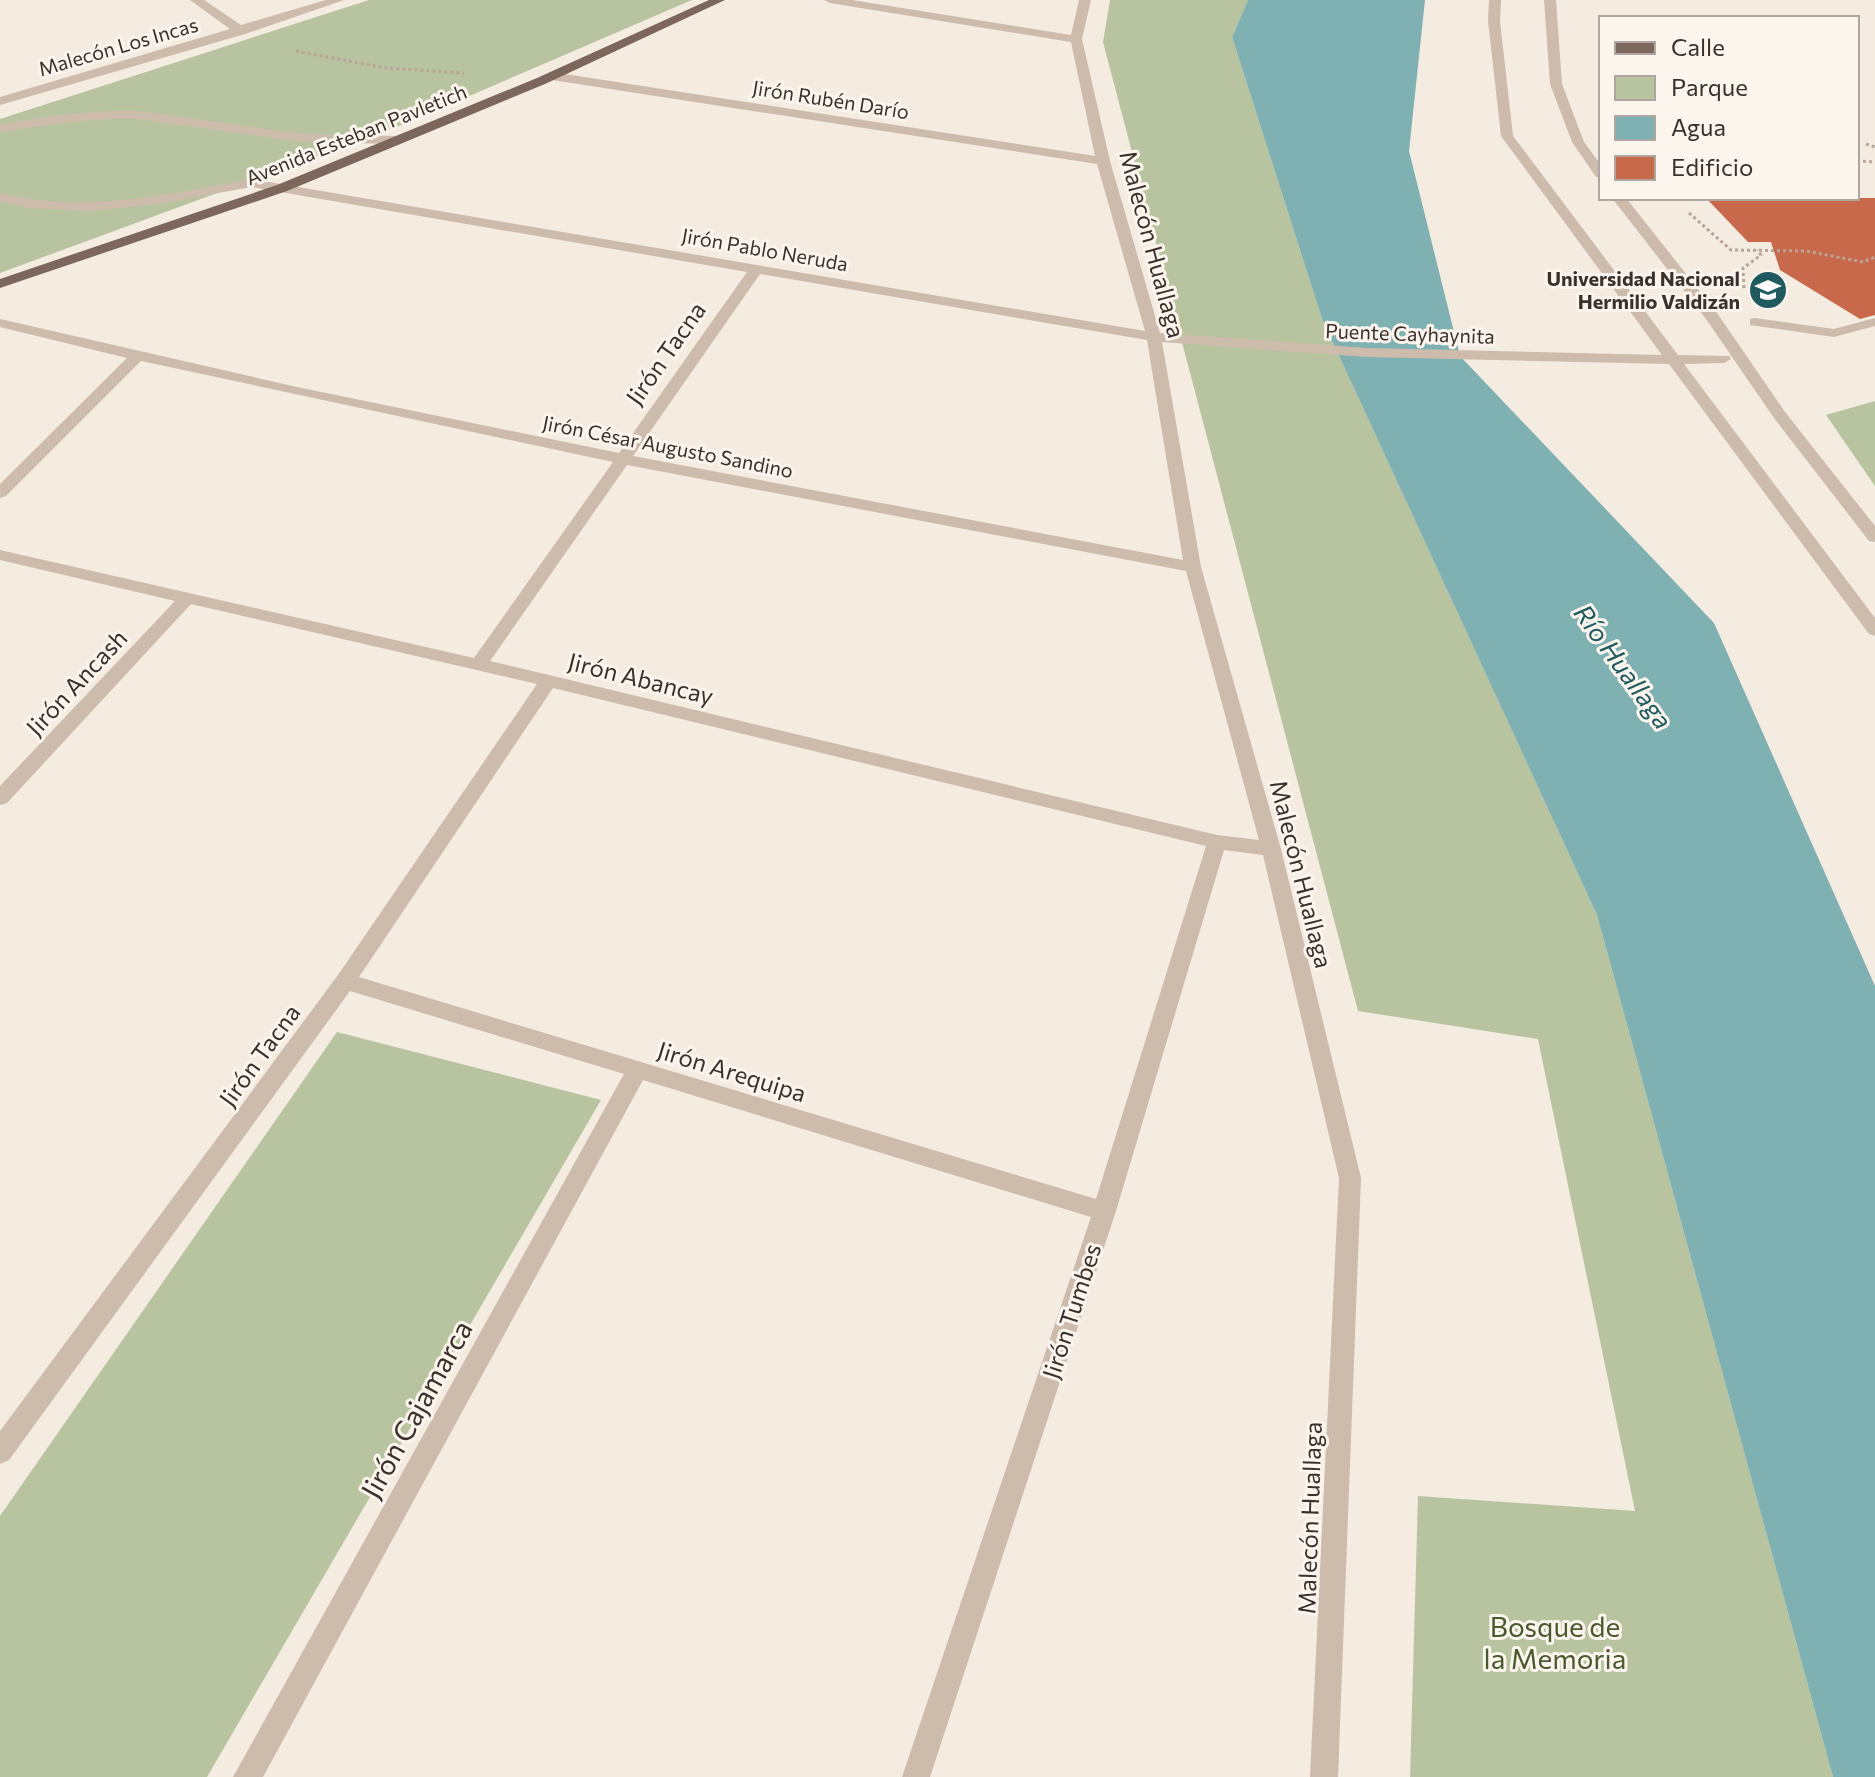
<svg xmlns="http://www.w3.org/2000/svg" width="1875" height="1777" font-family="Commissioner,sans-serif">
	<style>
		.green { fill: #b8c4a0 }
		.water { fill: #7fb0b2 }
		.building { fill: #c8694b }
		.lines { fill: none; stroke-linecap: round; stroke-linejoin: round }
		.path { stroke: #b9a596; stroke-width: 3; stroke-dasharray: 3 3; stroke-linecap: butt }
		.minor { fill: #cdbbac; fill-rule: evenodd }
		.major { fill: #7d675c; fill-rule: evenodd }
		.labels { text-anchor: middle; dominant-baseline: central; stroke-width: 6; stroke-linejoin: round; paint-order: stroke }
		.far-street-label { font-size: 20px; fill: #3b302b; stroke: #fbf5ee }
		.far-poi-label { font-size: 20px; font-weight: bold; fill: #3b302b; stroke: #fbf5ee; text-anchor: end }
		.street-label { font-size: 24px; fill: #3b302b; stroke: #fbf5ee }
		.water-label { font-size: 26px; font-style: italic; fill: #1f5a5e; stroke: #fbf5ee }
		.near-street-label { font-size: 28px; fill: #3b302b; stroke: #fbf5ee }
		.near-park-label { font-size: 28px; fill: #4a5a2e; stroke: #fbf5ee }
	</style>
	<rect width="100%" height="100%" fill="#f4ebe1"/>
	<!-- green -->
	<path class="green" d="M369,0h323l-290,125 -402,148v-154z
		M1110,0h138l-16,37 90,282 275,596 236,862h-423l8,-281 217,15 -97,-472 -180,-28 -255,-969z
		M1875,401v85l-49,-71z
		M337,1032l264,68 -394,677h-207v-261z"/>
	<!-- water -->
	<path class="water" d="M1248,0h177l-16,151 51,205 254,267 161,363v791h-42l-236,-862 -275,-596 -90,-282z"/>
	<!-- building -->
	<path class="building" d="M1706,198h169v117l-15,4 -80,-49 -9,-28h-23z"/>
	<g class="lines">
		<!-- path -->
		<path class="path" d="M296,51l90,17 78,5
			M1866,144l9,3
			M1857,161l18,1
			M1689,213l42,37 75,1 57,11 12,-5
			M1744,288l-1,-20 18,-13 -4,-5"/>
		<!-- minor -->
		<path class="minor" d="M190,0h14l37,25 85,-25h18l-99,34 -245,71v-8l230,-68z
			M824,0h28l219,35 8,-35h12l-9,39 28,122 50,172 207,15 295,7 -161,-219 -13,-115 1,-21h12l-1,21 13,115 165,219 51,1 2,3 -7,4 -40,1 191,254v18l-6,-2 -200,-270 -302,-7 -205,-15 39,225 80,282 80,329 -23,599h-28l29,-599 -76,-323 -39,-5 -108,361 -186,566h-28l189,-560 -448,-137 -380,697h-30l391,-703 -274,-83 -341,469 -9,4v-33l338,-456 199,-291 -346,-80 -184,199 -7,2v-19l175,-185 -175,-41v-10l474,108 139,-196 -472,-101 -135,135 -6,2v-14l127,-126 -127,-31v-8l297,68 322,66 128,-181 -496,-85 -93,17 -67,7 -63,-3 -28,-7v-8c84,21 167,2 251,-14l894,152 -48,-167 -545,-84 -6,-4 6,-4 543,84 -24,-114 -241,-39zM760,274l387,66 36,220 -550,-104zM627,465l559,106 73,269 -42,-5 -727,-174zM553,688l653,158 -110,353 -737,-222z
			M1544,0h12l6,84 22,58 17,23v13l-5,-1 -24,-35 -22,-58z
			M130,110l173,24 94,2 6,4 -6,4 -94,-2 -173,-24 -63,4 -67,10v-8l67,-10z
			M1612,198h14l91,115 68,99 90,114v16l-6,-1 -95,-123 -68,-99z
			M1755,318l79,11 41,-11v8l-41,11 -84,-12v-6z"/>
		<!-- major -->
		<path class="major" d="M709,0h16l-180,84 -258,107 -287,97v-9l277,-94 260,-107z"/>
	</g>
	<!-- icons -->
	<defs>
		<g id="university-disc" transform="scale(2)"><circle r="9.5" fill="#1f5a5e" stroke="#fbf5ee"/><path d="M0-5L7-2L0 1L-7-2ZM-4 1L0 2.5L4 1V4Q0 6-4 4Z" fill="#fff"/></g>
	</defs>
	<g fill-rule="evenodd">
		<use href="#university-disc" x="1768" y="290"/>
	</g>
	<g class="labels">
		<!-- far-street labels -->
		<g class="far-street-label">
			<text transform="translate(118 46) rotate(-16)">Malecón Los Incas</text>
			<text transform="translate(831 99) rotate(9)">Jirón Rubén Darío</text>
			<text transform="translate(356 134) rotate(-22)">Avenida Esteban Pavletich</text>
			<text transform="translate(765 249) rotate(10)">Jirón Pablo Neruda</text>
			<text transform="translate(1410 333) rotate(2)">Puente Cayhaynita</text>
			<text transform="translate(668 446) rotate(11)">Jirón César Augusto Sandino</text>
		</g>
		<!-- far-poi labels -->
		<g class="far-poi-label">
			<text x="1740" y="278">Universidad Nacional<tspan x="1740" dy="23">Hermilio Valdizán</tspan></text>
		</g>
		<!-- street labels -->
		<g class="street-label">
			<text transform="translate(1153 244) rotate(75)">Malecón Huallaga</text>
			<text transform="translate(665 353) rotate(-55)">Jirón Tacna</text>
			<text transform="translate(641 678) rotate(14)">Jirón Abancay</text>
			<text transform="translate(76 682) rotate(-47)">Jirón Ancash</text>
			<text transform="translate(1302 874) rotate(76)">Malecón Huallaga</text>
			<text transform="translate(259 1055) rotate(-54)">Jirón Tacna</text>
			<text transform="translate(732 1071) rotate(17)">Jirón Arequipa</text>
			<text transform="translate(1071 1311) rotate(-72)">Jirón Tumbes</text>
			<text transform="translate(1309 1518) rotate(-88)">Malecón Huallaga</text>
		</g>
		<!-- water labels -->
		<g class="water-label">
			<text transform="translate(1624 666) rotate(54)">Río Huallaga</text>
		</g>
		<!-- near-street labels -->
		<g class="near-street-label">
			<text transform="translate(416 1409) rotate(-61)">Jirón Cajamarca</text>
		</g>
		<!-- near-park labels -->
		<g class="near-park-label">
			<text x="1555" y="1626">Bosque de<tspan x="1555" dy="32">la Memoria</tspan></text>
		</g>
	</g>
	<!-- legend -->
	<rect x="1599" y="16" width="260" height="184" fill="#fbf5ee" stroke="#aea6a0" stroke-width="2"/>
	<rect x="1615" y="42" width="40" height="12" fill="#7d675c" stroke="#aea6a0" stroke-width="2"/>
	<text x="1671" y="56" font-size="24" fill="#3b302b">Calle</text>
	<rect x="1615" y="76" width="40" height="24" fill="#b8c4a0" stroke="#aea6a0" stroke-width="2"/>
	<text x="1671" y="96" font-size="24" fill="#3b302b">Parque</text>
	<rect x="1615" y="116" width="40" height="24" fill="#7fb0b2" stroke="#aea6a0" stroke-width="2"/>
	<text x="1671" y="136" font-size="24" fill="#3b302b">Agua</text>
	<rect x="1615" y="156" width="40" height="24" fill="#c8694b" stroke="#aea6a0" stroke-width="2"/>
	<text x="1671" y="176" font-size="24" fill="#3b302b">Edificio</text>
</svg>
